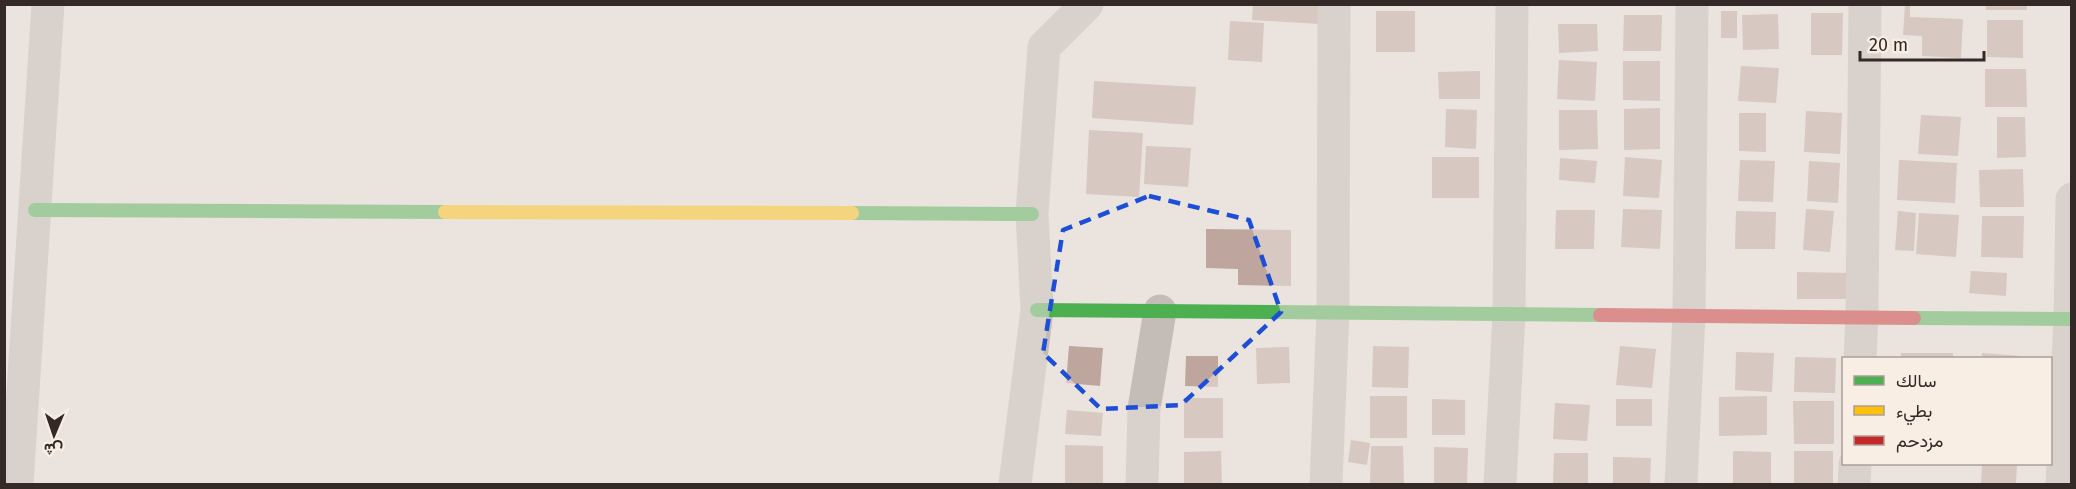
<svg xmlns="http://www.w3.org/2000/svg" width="2076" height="489" font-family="'Fira Sans',Vazirmatn,sans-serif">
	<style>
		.building { fill: #bea69f }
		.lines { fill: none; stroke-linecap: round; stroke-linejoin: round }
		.street { stroke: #c3bcb7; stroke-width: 33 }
		.fast { stroke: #4caf50; stroke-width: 14 }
		.slow { stroke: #ffc107; stroke-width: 14 }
		.jam { stroke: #c62828; stroke-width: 14 }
		.marked { fill: none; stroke: #1d4ed8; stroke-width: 4.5; stroke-dasharray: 12 8; stroke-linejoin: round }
	</style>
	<rect width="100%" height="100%" fill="#ebe4de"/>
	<!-- building -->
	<path class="building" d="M1253,4h69l-2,20 -68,-4z
		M1905,4h5v13l53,2 -2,39 -39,-2v-20l-19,-1z
		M1986,4h41v6h-41z
		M1376,11h39v41h-39z
		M1721,11h16v27h-16z
		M1811,13h32l-1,42h-31z
		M1778,14l1,35 -36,1 -1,-35z
		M1624,15h38l-1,36h-38z
		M1987,20h36v38l-36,-1z
		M1230,21l34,2 -2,39 -34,-2z
		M1558,24h39l1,27 -39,2z
		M1559,60l38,2 -2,39 -38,-2z
		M1623,61h37v40l-37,-1z
		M1741,66l38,2 -3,35 -38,-2z
		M1985,69h41l1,38h-42z
		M1480,71v28h-41l-1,-27z
		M1094,81l102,6 -3,38 -101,-7z
		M1660,108v41l-36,1v-41z
		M1446,109l31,1 -1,39 -31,-2z
		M1559,110h38l1,39 -39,1z
		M1806,111l36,2 -2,41 -36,-2z
		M1739,113h27v39l-27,-1z
		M1921,115l40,2 -3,39 -40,-2z
		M1997,117h28l1,40 -29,1z
		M1089,130l54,3 -4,64 -53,-3z
		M1146,146l45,2 -3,39 -44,-3z
		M1432,157h47v41h-47z
		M1625,157l37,3 -3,38 -36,-2z
		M1560,158l37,3 -2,22 -36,-3z
		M1740,160l35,1 -2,41 -35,-1z
		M1899,160l58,3 -2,40 -58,-3z
		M1809,161l31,2 -2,40 -31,-2z
		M2023,169l1,38h-44l-1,-37z
		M1623,209l39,1 -2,39 -39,-2z
		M1806,209l28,2 -4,41 -27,-2z
		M1556,210h39l-1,39h-39z
		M1736,211l40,1 -1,37h-40z
		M1898,211l18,2 -2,38 -19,-1z
		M1919,213l40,2 -3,42 -40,-3z
		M1982,216h42l-1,42 -42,-1z
		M1206,229l85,1v56l-53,-1v-16l-32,-1z
		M1971,271l36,2 -1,23 -37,-3z
		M1797,272l56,1 -1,26h-55z
		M1069,346l34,2 -3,38 -34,-3z
		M1373,346l36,1 -1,41 -36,-1z
		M1620,346l36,3 -4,39 -36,-3z
		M1289,347l1,36 -33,1 -1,-36z
		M1736,352l38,1 -2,39 -37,-2z
		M1901,353h52v5h-52z
		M1982,353l38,3 -1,2h-37z
		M1186,356h32v31l-33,-1z
		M1795,357l41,1 -1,35 -41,-1z
		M1370,396h37v42h-37z
		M1767,396v39l-48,1v-39z
		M1184,398h39v40h-39z
		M1432,399l33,1v35h-33z
		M1616,399h36v27h-36z
		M1793,401h41v43h-40z
		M1555,403l35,2 -3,36 -34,-2z
		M1067,410l36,3 -2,23 -36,-2z
		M1351,440l19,3 -3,22 -19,-3z
		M1065,445l38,1v38h-38z
		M1371,446h32l1,38h-34z
		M1434,447l34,1 -1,36h-33z
		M1221,451l1,33h-38v-32z
		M1733,451l38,1v32h-38z
		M1794,451h39v33h-39z
		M1554,453h34v31h-35z
		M1613,457l38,1 -1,26h-37z
		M1982,464h35l-1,20h-35z"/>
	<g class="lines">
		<!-- street -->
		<path class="street" d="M1860,358l2,-42 3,-312
			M17,484l31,-480
			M1015,484l22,-174 -5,-96 12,-167 43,-43
			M1142,484l2,-75 16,-98
			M1326,484l7,-172 1,-308
			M1500,484l9,-170 3,-310
			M1681,484l8,-169 3,-311
			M1854,484l1,-20
			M2062,484l8,-165 2,-120"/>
		<!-- fast -->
		<path class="fast" d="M35,210l410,2
			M852,213l180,1
			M1037,310l563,5
			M1914,318l158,1"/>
		<!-- slow -->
		<path class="slow" d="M445,212l407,1"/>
		<!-- jam -->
		<path class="jam" d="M1600,315l314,3"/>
	</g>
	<!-- marked area -->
	<path d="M0 0H2076V489H0ZM1149,196l100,24 32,92 -100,93 -80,4 -58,-56 20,-123z" fill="#ebe4de" fill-opacity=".55" fill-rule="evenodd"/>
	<path class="marked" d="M1149,196l100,24 32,92 -100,93 -80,4 -58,-56 20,-123z"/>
	<!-- border -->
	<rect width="2076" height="489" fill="none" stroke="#342926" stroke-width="12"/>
	<!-- legend -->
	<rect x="1842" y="357" width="210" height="108" fill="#f9eee4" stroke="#aa9f98" stroke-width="1.5"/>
	<rect x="1854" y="376" width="30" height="9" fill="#4caf50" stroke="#aa9f98" stroke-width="1.5"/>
	<text x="1896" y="387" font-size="18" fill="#342926">سالك</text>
	<rect x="1854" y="406" width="30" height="9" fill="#ffc107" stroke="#aa9f98" stroke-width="1.5"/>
	<text x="1896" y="417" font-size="18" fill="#342926">بطيء</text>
	<rect x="1854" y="436" width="30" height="9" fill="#c62828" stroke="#aa9f98" stroke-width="1.5"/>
	<text x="1896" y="447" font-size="18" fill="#342926">مزدحم</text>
	<!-- north arrow -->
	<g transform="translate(54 435) rotate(182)" stroke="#f9eee4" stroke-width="4.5" paint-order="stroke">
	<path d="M0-4.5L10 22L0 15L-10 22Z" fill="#342926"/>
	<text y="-9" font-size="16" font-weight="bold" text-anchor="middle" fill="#342926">ش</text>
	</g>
	<!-- scale -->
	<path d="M1860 51v9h124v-9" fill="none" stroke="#342926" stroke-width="3"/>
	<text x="1869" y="51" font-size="18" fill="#342926" stroke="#f9eee4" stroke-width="4.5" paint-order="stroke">20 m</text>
</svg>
